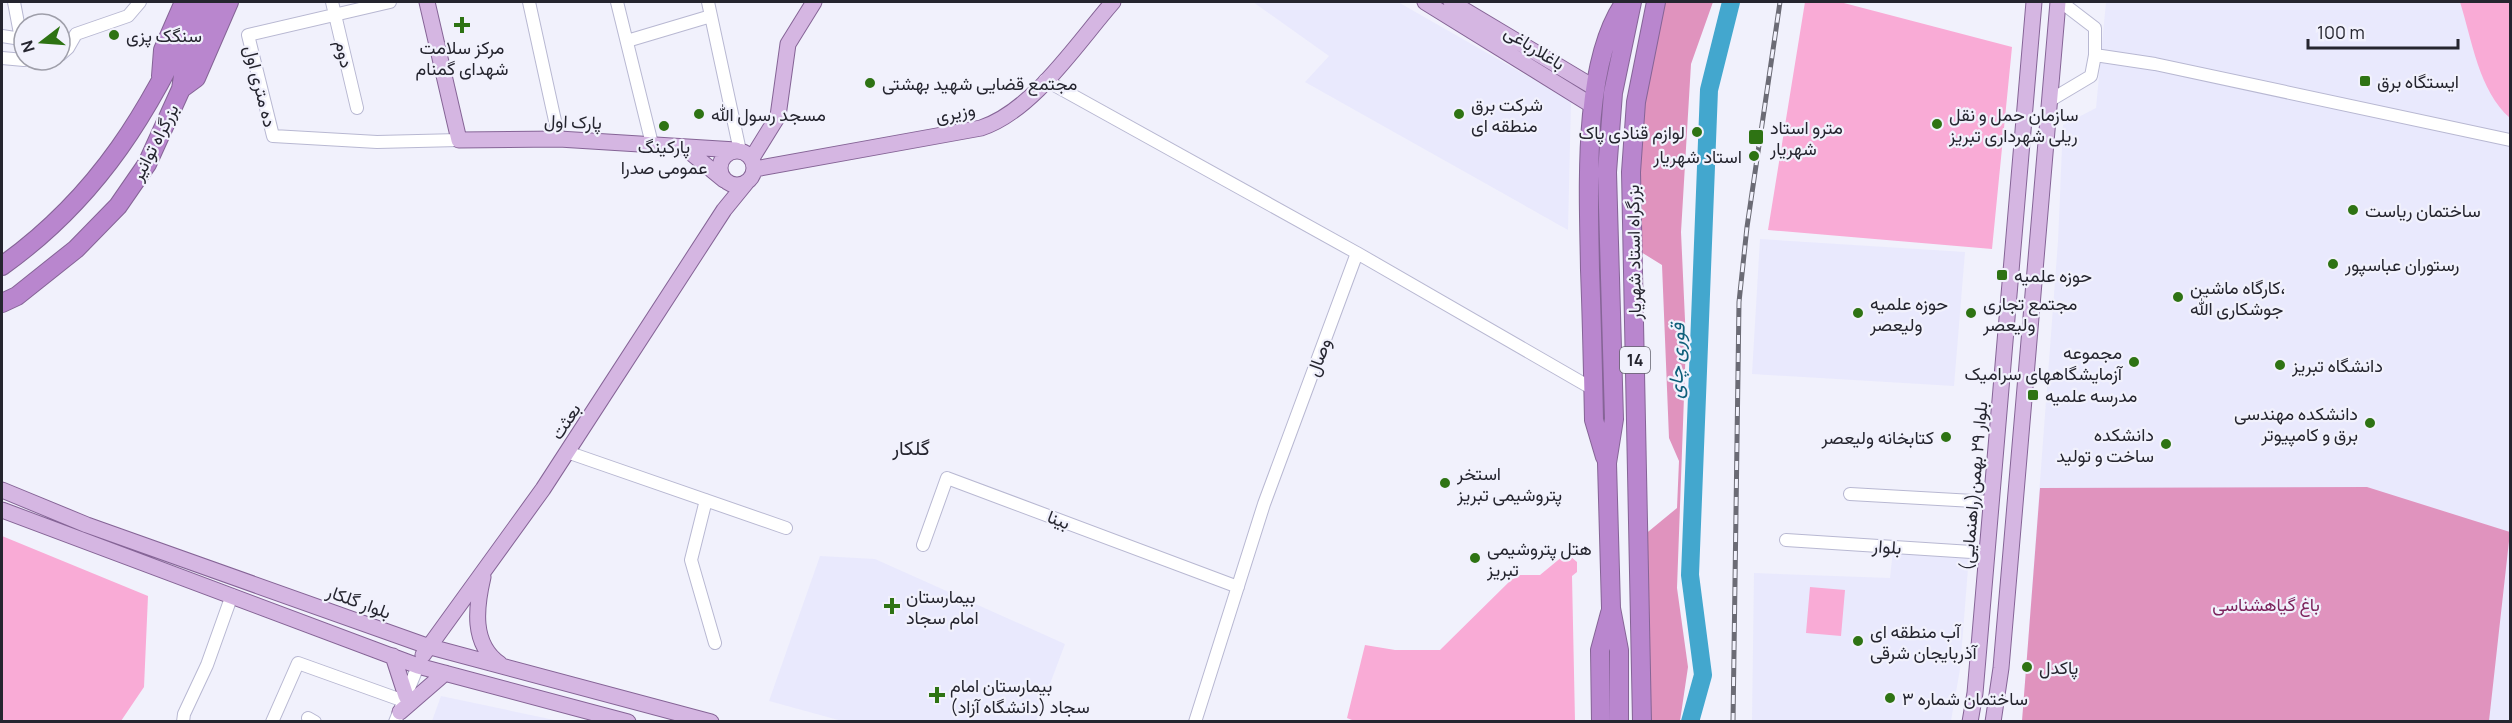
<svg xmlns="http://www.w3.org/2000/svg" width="2512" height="723" font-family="Manrope,Vazirmatn,sans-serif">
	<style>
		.built { fill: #e9e9fd }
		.green { fill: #f9abd6 }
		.forest { fill: #e093be }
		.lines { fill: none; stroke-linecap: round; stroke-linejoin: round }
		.river { stroke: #43a7ce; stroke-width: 18 }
		.minor-casing { stroke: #b8b8d2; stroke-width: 14 }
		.major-casing { stroke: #856496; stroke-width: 17 }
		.highway-casing { stroke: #856496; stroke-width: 20 }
		.minor { stroke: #fff; stroke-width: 12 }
		.major { stroke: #d5b6e2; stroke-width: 15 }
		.highway { stroke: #b986ce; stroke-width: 18 }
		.rail-casing { stroke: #6b6b75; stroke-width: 5 }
		.rail { stroke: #f1f1fc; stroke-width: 3; stroke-dasharray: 9; stroke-linecap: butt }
		.poi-dot { fill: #2e7313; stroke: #f1f1fc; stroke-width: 2 }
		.labels { text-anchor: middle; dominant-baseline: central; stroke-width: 4.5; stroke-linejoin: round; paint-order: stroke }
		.shield { fill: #f1f1fc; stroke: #62626c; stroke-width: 1.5 }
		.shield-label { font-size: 16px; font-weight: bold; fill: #25252f }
		.poi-label { font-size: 18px; fill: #25252f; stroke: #f1f1fc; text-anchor: start }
		.street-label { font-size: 18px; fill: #25252f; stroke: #f1f1fc }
		.park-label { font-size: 18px; fill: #7d245d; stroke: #f1f1fc }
		.water-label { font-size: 20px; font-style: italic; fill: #0f5f7a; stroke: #f1f1fc }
		.neighbourhood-label { font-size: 20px; fill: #25252f; stroke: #f1f1fc }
	</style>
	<rect width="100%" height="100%" fill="#f1f1fc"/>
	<!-- built -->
	<path class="built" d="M1253,2h145l173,99 -3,129 -263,-148 24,-26z
		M2106,2h404v719l-488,1 36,-481 5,-116 33,-17z
		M1760,239l205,13 -11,134 -202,-12z
		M1893,550l76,6 -9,113 -9,52 -199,-1 2,-147 136,5z
		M820,556l55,3 190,85 -29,77h-194l-73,-20z
		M441,696l118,25h-127z"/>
	<!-- green -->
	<path class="green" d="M1805,2h35l172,45 -20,202 -224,-19z
		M2460,2h50v116c-31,-27 -38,-78 -50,-116z
		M2,536l146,60 -4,91 -23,34h-119z
		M1563,556h7l7,6v10l-5,4 3,145 -218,1 -10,-4 18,-73 30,5h45l71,-70 9,-5h20z
		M1810,587l35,3 -4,46 -35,-3z"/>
	<!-- forest -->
	<path class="forest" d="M1661,2h52l-22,62 -10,168 5,110 -9,246 11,79 -8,54h-33l-4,-185 34,-28 2,-47 -10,-23 -7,-173 -21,-13v-142z
		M2367,487l143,45 -21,189h-467l18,-233z"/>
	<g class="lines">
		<!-- river -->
		<path class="river" d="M1690,722l13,-47 -13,-100 19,-485 22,-88"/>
		<!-- minor casing -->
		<g class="minor-casing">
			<path id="minor" d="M332,2l25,106
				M390,2l-142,33 25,101 104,6 82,-2
				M529,2l30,137
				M617,2l35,142
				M708,2l32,149
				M2,36l19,3 -7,-37
				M627,41l84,-25
				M60,55l8,-7 8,-14 52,-18 12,-14
				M2095,55l60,9 355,76
				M2,58l22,2
				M33,60h17
				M1045,80l312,173
				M2049,101l42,-25 4,-21v-27l-34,-26
				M567,452l219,76
				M1850,494l141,8
				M706,500l-15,60 24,83
				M1786,540l201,13
				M923,545l24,-67 291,109
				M308,718l7,4
				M183,722l1,-8 23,-49 25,-70
				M272,722l26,-59 106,38
				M395,722l23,-56
				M1195,722l69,-218 93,-251 236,136"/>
		</g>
		<!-- major casing -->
		<g class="major-casing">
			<path id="major" d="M427,2l32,138 100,-1 177,11
				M1425,2l168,104
				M1451,2l144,86
				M685,148l39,32
				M720 168a17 17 0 1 1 34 0a17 17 0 1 1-34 0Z
				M752,158l26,-42 10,-72 26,-42
				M755,169l226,-41c52,-17 96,-85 132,-126
				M2,490l85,35 340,121 284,76
				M2,510l416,156 210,56
				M483,577c-7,30 -12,67 17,87
				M423,655l120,-166 181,-279 22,-27
				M393,656l13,40
				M400,712l45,-39
				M1970,722l5,-29 59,-691
				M1993,722l8,-54 57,-666"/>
		</g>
		<!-- highway casing -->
		<g class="highway-casing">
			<path id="highway" d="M161,76l2,-26 21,-48
				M181,89l15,-11 33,-76
				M2,266c98,-70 149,-157 198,-264
				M2,303l15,-7 59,-47 42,-43 29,-42 34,-75 3,-19 31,-68
				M1605,457l-11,-37c-1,-50 -2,-100 -4,-150 -1,-75 -9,-206 35,-268
				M1601,722l-1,-72 10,-37
				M1619,722v-72l-8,-42 -4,-145 7,-44 -7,-247 6,-79 19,-91
				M1642,722l-11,-550 5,-70 20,-100"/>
		</g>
		<!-- minor -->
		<use href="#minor" class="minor"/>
		<!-- major -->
		<use href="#major" class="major"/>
		<!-- highway -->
		<use href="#highway" class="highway"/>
		<!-- rail casing -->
		<g class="rail-casing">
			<path id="rail" d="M1733,722l6,-420 8,-75 33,-225"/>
		</g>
		<!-- rail -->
		<use href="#rail" class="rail"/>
	</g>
	<!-- markers -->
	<g class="poi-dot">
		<path d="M459 16h6v6h6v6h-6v6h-6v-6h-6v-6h6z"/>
		<circle cx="114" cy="35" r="6"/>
		<rect x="2359" y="75" width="12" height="12" rx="3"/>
		<circle cx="870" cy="83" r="6"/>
		<circle cx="699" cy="114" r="6"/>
		<circle cx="1459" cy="114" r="6"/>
		<circle cx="1937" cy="124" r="6"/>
		<circle cx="664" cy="126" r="6"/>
		<circle cx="1697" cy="132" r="6"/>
		<rect x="1748" y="129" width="16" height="16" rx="3"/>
		<circle cx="1754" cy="156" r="6"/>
		<circle cx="2353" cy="210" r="6"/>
		<circle cx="2333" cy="264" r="6"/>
		<rect x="1996" y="269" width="12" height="12" rx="3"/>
		<circle cx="2178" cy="297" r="6"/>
		<circle cx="1858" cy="313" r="6"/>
		<circle cx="1971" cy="313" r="6"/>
		<circle cx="2134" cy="362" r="6"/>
		<circle cx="2280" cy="365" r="6"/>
		<rect x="2027" y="389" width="12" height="12" rx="3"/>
		<circle cx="2370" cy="423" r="6"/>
		<circle cx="1946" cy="437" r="6"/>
		<circle cx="2166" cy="444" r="6"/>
		<circle cx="1445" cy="483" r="6"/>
		<circle cx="1475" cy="558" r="6"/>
		<path d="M889 597h6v6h6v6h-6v6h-6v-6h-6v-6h6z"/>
		<circle cx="1858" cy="641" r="6"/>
		<circle cx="2027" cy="667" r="6"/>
		<path d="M934 686h6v6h6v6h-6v6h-6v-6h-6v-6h6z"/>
		<circle cx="1890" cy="698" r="6"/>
	</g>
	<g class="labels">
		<!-- shield labels -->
		<rect class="shield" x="1620" y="347" width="30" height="26" rx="4.5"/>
		<g class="shield-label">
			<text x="1635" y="360">14</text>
		</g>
		<!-- poi labels -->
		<g class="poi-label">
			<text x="126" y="35">سنگک پزی</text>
			<text x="462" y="47" text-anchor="middle">مرکز سلامت<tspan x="462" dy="21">شهدای گمنام</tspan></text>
			<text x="2377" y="81">ایستگاه برق</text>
			<text x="882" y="83">مجتمع قضایی شهید بهشتی</text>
			<text x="1471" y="104">شرکت برق<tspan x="1471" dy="21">منطقه ای</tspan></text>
			<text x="711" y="114">مسجد رسول الله</text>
			<text x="1949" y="114">سازمان حمل و نقل<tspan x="1949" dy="21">ریلی شهرداری تبریز</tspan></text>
			<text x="1770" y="127">مترو استاد<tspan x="1770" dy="21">شهریار</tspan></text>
			<text x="1685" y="132" text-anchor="end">لوازم قنادی پاک</text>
			<text x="664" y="146" text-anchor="middle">پارکینگ<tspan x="664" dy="21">عمومی صدرا</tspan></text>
			<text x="1742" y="156" text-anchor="end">استاد شهریار</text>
			<text x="2365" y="210">ساختمان ریاست</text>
			<text x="2345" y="264">رستوران عباسپور</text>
			<text x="2014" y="275">حوزه علمیه</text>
			<text x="2190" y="287">کارگاه ماشین،<tspan x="2190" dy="21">جوشکاری الله</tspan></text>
			<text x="1870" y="303">حوزه علمیه<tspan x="1870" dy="21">ولیعصر</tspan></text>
			<text x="1983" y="303">مجتمع تجاری<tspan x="1983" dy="21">ولیعصر</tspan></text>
			<text x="2122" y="352" text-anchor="end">مجموعه<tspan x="2122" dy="21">آزمایشگاههای سرامیک</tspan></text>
			<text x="2292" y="365">دانشگاه تبریز</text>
			<text x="2045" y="395">مدرسه علمیه</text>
			<text x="2358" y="413" text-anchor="end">دانشکده مهندسی<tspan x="2358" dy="21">برق و کامپیوتر</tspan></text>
			<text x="2154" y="434" text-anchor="end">دانشکده<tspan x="2154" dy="21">ساخت و تولید</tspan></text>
			<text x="1934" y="437" text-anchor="end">کتابخانه ولیعصر</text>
			<text x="1457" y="473">استخر<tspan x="1457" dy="21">پتروشیمی تبریز</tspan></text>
			<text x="1487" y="548">هتل پتروشیمی<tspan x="1487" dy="21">تبریز</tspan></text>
			<text x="906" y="596">بیمارستان<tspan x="906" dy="21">امام سجاد</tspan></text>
			<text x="1870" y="631">آب منطقه ای<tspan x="1870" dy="21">آذربایجان شرقی</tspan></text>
			<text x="2039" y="667">پاکدل</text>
			<text x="950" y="685">بیمارستان امام<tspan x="950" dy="21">سجاد (دانشگاه آزاد)</tspan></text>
			<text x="1902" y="698">ساختمان شماره ۳</text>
		</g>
		<!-- street labels -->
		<g class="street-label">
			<text transform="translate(1535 47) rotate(32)">باغلارباغی</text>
			<text transform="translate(345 54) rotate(78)">دوم</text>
			<text transform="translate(261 86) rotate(76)">ده متری اول</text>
			<text transform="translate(955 112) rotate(-11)">وزیری</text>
			<text transform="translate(573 121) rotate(2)">پارک اول</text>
			<text transform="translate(154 142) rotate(-63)">بزرگراه توانیر</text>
			<text transform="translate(1633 252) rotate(-91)">بزرگراه استاد شهریار</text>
			<text transform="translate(1318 357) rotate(-70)">وصال</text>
			<text transform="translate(565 421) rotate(-57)">بعثت</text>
			<text transform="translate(1973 486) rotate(-85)">بلوار ٢٩ بهمن(راهنمایی)</text>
			<text transform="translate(1059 519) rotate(21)">بینا</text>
			<text transform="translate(1887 546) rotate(4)">بلوار</text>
			<text transform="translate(359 601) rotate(20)">بلوار گلکار</text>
		</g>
		<!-- park labels -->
		<g class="park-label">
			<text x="2266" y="604">باغ گیاهشناسی</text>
		</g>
		<!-- water labels -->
		<g class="water-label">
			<text transform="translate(1676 361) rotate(-88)">قوری چای</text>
		</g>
		<!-- neighbourhood labels -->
		<g class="neighbourhood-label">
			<text x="911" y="447">گلکار</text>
		</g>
	</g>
	<!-- border -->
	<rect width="2512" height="723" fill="none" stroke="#25252f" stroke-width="6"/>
	<!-- north arrow -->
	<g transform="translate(42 42) rotate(253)"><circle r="28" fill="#f1f1fc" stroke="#9f9faa" stroke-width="1.5"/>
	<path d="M0-4.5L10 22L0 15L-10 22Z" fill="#2e7313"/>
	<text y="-9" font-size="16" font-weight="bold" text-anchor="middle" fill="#25252f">N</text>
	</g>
	<!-- scale -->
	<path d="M2308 39v9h150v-9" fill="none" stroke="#25252f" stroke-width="3"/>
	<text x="2317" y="39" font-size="18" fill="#25252f" stroke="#f1f1fc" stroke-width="4.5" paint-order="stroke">100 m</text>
</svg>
